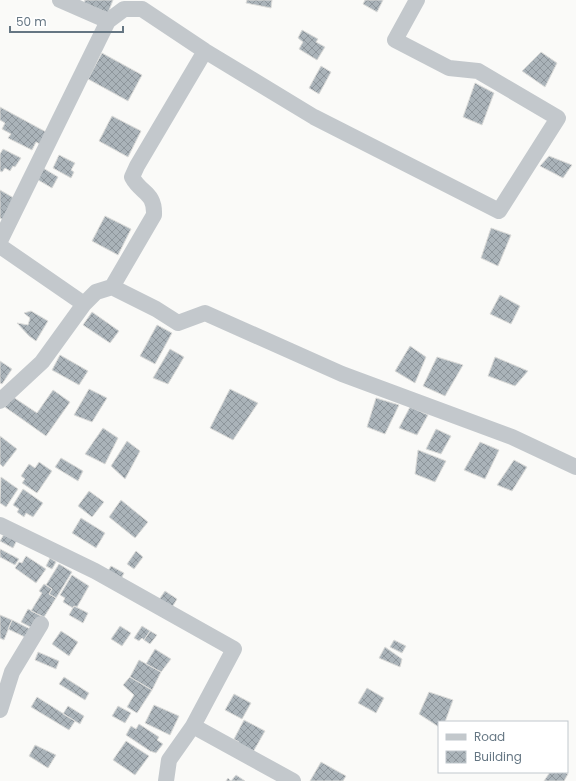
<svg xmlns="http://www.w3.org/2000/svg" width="576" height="781" font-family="Poppins,sans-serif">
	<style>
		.building { fill: url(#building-cross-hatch); stroke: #dcdcda }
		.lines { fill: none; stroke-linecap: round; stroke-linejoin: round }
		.minor { stroke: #c3c8cc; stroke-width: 16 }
	</style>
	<defs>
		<pattern id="building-cross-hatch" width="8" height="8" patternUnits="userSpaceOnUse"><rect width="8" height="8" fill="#aab3b9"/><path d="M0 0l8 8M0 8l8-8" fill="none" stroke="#8e969c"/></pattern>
	</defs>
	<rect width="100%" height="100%" fill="#fafaf8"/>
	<!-- building -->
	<path class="building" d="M85,0h28l-5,13 -24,-10z
		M247,0h25l-1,8 -25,-5z
		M365,0h18l-6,12 -14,-8z
		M302,30l16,9 -2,3 9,5 -8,13 -18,-11 4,-7 -5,-4z
		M541,52l16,11 -12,24 -23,-16z
		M102,53l40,22 -14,26 -40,-22z
		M321,66l10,6 -12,22 -10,-6z
		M475,83l19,10 -12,32 -19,-8z
		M0,107l46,25 -6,12 -4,-2 -4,8 -24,-12 3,-4 -9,-5 3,-6 -5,-3z
		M112,116l29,15 -13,26 -29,-16z
		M3,149l18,9 -6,9 -2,-1 -3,5 -5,-3 -3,4 -2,-1v-17z
		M59,155l16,8 -4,7 3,2 -3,6 -18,-10z
		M549,156l23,9 -9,13 -23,-12z
		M43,168l15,9 -6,11 -19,-11z
		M0,190l19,11 -12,21 -7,-4z
		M105,216l26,13 -13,26 -26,-14z
		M491,228l20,7 -13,31 -17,-8z
		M500,295l20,11 -9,18 -21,-10z
		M31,311l17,10 -12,20 -7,-5 -12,-13 11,2 2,-7 -6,-5z
		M92,312l27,19 -9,12 -27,-18z
		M157,325l15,8 -17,31 -15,-8z
		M410,346l16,11 -11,26 -20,-12z
		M170,349l14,8 -16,27 -15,-6z
		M60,355l28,16 -9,14 -27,-15z
		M437,357l26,8 -18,31 -22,-10z
		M495,357l33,14 -13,15 -27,-10z
		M0,361l12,8 -10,15 -2,-1z
		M89,389l18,9 -15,24 -18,-7z
		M230,389l28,14 -25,37 -23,-12z
		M53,390l17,12 -24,34 -41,-29 8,-10 24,16z
		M376,398l23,7 -14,29 -18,-7z
		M410,407l18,8 -11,20 -18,-7z
		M103,428l15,10 -13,26 -20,-10z
		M436,429l15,7 -10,18 -15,-5z
		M0,436l17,13 -14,18 -3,-3z
		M127,441l13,10 -15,28 -14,-13z
		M480,442l19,8 -14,29 -21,-9z
		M418,450l28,11 -11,21 -20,-8z
		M61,458l22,13 -5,10 -23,-14z
		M514,460l13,7 -15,24 -15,-6z
		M39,462l13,9 -15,22 -15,-10 3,-4 -4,-3 8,-12 6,4z
		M1,477l17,12 -12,18 -6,-4z
		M23,489l20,14 -10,14 -7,-4 -2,4 -7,-5 2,-3 -6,-4z
		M89,491l15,11 -12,15 -14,-11z
		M121,500l27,22 -13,16 -26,-21z
		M81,518l24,15 -9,15 -24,-15z
		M6,531l12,7 -5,10 -13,-7z
		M0,549l19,10 -4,6 -15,-8z
		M136,551l7,6 -9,12 -7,-5z
		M26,556l20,13 -10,14 -21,-15 4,-6 3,1z
		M50,558l6,4 -4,7 -6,-3z
		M59,564l13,8 -16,26 -7,-4 3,-5 -6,-4z
		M111,566l13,7 -4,8 -14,-7z
		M72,575l17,11 -12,21 -3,-1 -1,2 -10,-6 2,-4 -5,-3z
		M44,584l8,5 -3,5 7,4 -12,19 -13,-6 11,-18 -3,-2z
		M165,591l12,8 -6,10 -13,-8z
		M74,606l14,7 -5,10 -14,-8z
		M28,609l13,7 -7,13 -13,-7z
		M0,615l12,5 -8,20 -4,-2z
		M12,620l20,10 -5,8 -19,-9z
		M120,626l11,7 -9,13 -11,-7z
		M142,626l8,5 -6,9 -2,-2 -3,3 -5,-3z
		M61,631l17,11 -9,14 -17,-12z
		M150,631l7,4 -7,9 -6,-4z
		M394,640l12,6 -4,7 -12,-6z
		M385,647l17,12 -2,8 -21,-9z
		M155,649l16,10 -10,13 -15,-8z
		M38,652l21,9 -3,8 -21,-9z
		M139,660l22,12 -9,18 -22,-13z
		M64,677l25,16 -4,7 -26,-16z
		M130,677l22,13 -15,23 -10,-6 7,-12 -11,-10z
		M367,688l17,10 -8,15 -18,-10z
		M429,692l24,8 -8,22h-6v5l-20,-13z
		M234,694l17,9 -9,16 -17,-9z
		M37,697l38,24 -6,9 -38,-23z
		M154,705l25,11 -9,19 -25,-12z
		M68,706l16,10 -4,8 -17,-10z
		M118,706l13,7 -6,10 -13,-7z
		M244,720l21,11 -12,21 -15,-8 1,-2 -5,-3z
		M139,724l20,13 -2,3 6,4 -7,9 -6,-2 -24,-16 5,-9 5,3z
		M126,741l23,15 -14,19 -22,-15z
		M35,745l21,10 -8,13 -19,-12z
		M321,762l25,14 -3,5h-33z
		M550,772h14l4,2 -4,7h-20z
		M236,775l9,6h-19l2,-3 3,3z"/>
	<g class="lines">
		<!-- minor -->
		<path class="minor" d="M60,0l48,21 16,-12h18l63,42 109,66 185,94 59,-93 -80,-47 -29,-3 -54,-28 22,-40
			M0,241l108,-220
			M0,246l84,58 -42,58 -42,39
			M112,287l42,-72c1,-23 -13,-21 -22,-38l5,-11 68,-115
			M84,304l12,-12 16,-5 44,22 22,14 27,-10 137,61 170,63 64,30
			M0,525l95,46 139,78 -41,77 -24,34 -3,21
			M0,710l12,-38 29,-48
			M193,726l100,55"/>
	</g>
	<!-- legend -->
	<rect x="438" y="721" width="130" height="52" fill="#ffffff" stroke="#c1c8cd"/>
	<rect x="446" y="734" width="20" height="6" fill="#c3c8cc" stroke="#c1c8cd"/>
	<text x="474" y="741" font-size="12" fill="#657683">Road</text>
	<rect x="446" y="751" width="20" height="12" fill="url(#building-cross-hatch)" stroke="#c1c8cd"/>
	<text x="474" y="761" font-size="12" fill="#657683">Building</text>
	<!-- scale -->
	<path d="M10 26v6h113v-6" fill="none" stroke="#657683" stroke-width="2"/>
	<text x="16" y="26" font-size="12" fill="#657683" stroke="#ffffff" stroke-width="3" paint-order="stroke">50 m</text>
</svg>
